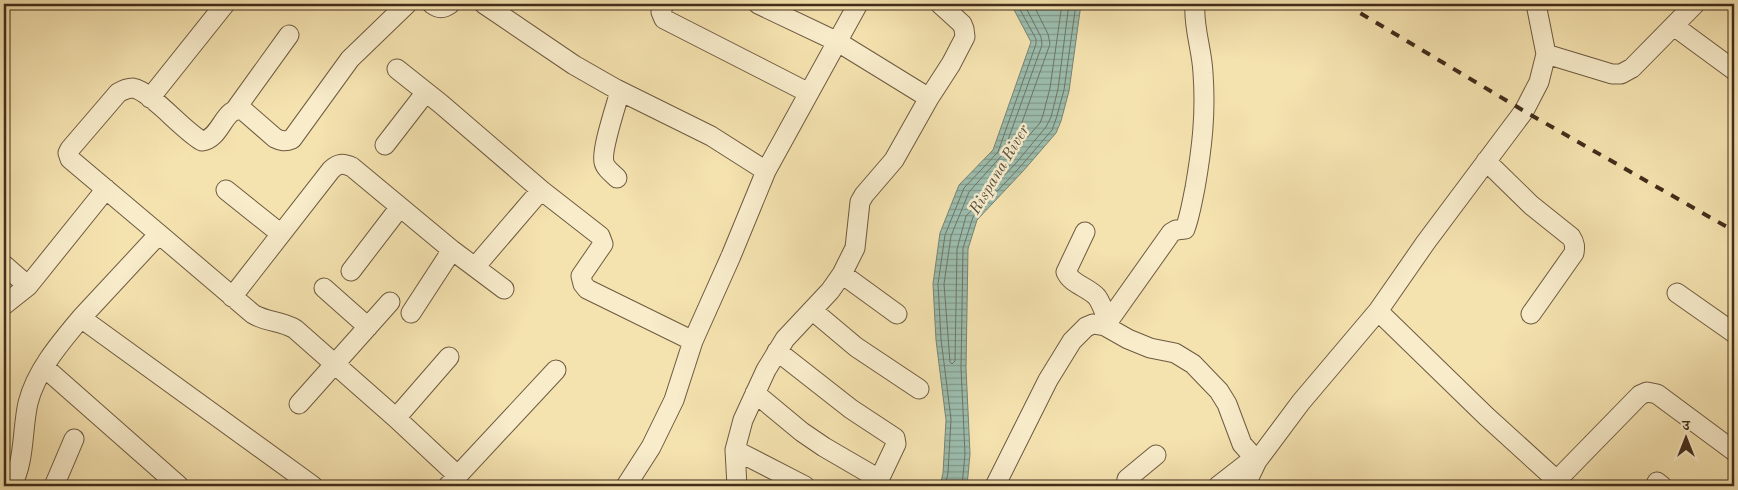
<svg xmlns="http://www.w3.org/2000/svg" width="1738" height="490" font-family="'Old Standard TT','Noto Serif Devanagari',serif">
	<style>
		.water { fill: url(#water-rules); stroke: #788373 }
		.lines { fill: none; stroke-linecap: round; stroke-linejoin: round }
		.shore { stroke: #6e7564; stroke-width: 1 }
		.minor-casing { stroke: #6e5a40; stroke-width: 21 }
		.minor { stroke: #f8eccb; stroke-width: 19 }
		.rail { stroke: #412d1b; stroke-width: 4; stroke-dasharray: 9 9; stroke-linecap: butt }
		.labels { text-anchor: middle; dominant-baseline: central; stroke-width: 5; stroke-linejoin: round; paint-order: stroke }
		.water-label { font-size: 16px; font-style: italic; fill: #585140; stroke: #f8eccb }
	</style>
	<defs>
		<pattern id="water-rules" width="6" height="5" patternUnits="userSpaceOnUse" patternTransform="scale(1.25)"><rect width="6" height="5" fill="#9cbdae"/><path d="M0 2.5h6" fill="none" stroke="#819a8d"/></pattern>
	</defs>
	<rect width="100%" height="100%" fill="#f4e2af"/>
	<filter id="stains"><feTurbulence type="fractalNoise" baseFrequency=".004" numOctaves="4"/><feColorMatrix values="0 0 0 0 .2 0 0 0 0 .09 0 0 0 0 .02 0 0 0 .5 -.17"/></filter>
	<radialGradient id="worn" r=".72"><stop offset=".6" stop-color="#630" stop-opacity="0"/><stop offset="1" stop-color="#630" stop-opacity=".3"/></radialGradient>
	<!-- water -->
	<path class="water" d="M1011,4h70l-12,87 -8,30 -5,12 -32,37 -47,50 -9,29 -2,119 4,86 -3,32h-27l3,-13 3,-53 -10,-80 -3,-56 7,-51 19,-48 34,-35 38,-108z"/>
	<g class="lines">
		<!-- shore -->
		<path class="shore" d="M1024,4l17,33 1,8 -39,109 -34,38 -18,44 -7,48 6,78 2,2 3,-3 2,-112 9,-33 50,-53 30,-36 5,-10 7,-28 11,-85
			M1033,4l15,30 2,10 -36,101 3,4 23,-26 3,-8 7,-27 12,-84
			M945,486l3,-13 3,-54 -10,-80 -3,-55 7,-49 19,-47 34,-36 38,-108v-5l-19,-35
			M962,486l3,-32 -4,-86 2,-120 10,-31 47,-50 32,-37 4,-11 8,-29 12,-86"/>
		<!-- minor casing -->
		<g class="minor-casing">
			<path id="minor" d="M432,4c7,5 11,5 18,0
				M484,4l90,61 42,24 95,47 55,35
				M664,4l-3,8 3,7 145,74
				M758,4l80,38 91,56
				M1674,26l60,44
				M1546,54l66,20h9l11,-6 63,-64
				M397,69l44,35 100,86 59,46 3,8 -22,32 2,8 4,5 106,52
				M150,98l75,-94
				M235,110l54,-75
				M385,145l41,-53
				M1486,161l45,44 40,32c4,6 4,10 3,16l-43,61
				M617,178c-4,-4 -12,-10 -13,-16 -3,-12 12,-56 16,-71
				M226,190l55,44
				M1085,232l-19,40c5,12 22,15 31,25 5,7 8,17 11,25
				M159,234l-89,-75 -2,-6 2,-4 48,-56c5,-3 9,-5 15,-5 18,3 50,43 69,53 20,-2 22,-38 42,-30l31,27c6,3 10,4 17,1l58,-80 57,-55
				M4,265l24,21
				M475,267l66,-77
				M351,271l49,-64
				M842,274l55,40
				M324,288l44,39
				M1677,293l57,40
				M232,297l99,-127c7,-7 12,-7 21,-3l100,83 52,39
				M4,305l24,-19 78,-97
				M812,310l44,37 63,42
				M1378,311l108,105 77,70
				M411,313l41,-63
				M1105,326l66,-93 5,-3 9,-1c5,-13 7,-27 10,-41 7,-40 11,-74 8,-115 -1,-24 -10,-46 -8,-69
				M777,351l74,58 44,29 1,6 -20,42
				M44,367l135,119
				M755,393l47,39 22,15 55,32
				M299,404l91,-102
				M396,418l53,-61
				M735,450l70,36
				M1557,480l83,-85 7,-3 10,2 77,57
				M1657,482l5,4
				M11,486c14,-23 11,-57 17,-83 8,-32 32,-60 53,-85
				M54,486l20,-47
				M313,486l-232,-168 78,-84 94,80c13,8 29,7 42,15l101,89 61,57
				M448,486l108,-116
				M626,486l25,-39 23,-47 19,-59 38,-85 35,-85 92,-167
				M737,486l-2,-36 8,-30 23,-50 19,-31 45,-48 12,-17 13,-26 5,-46 4,-7 30,-35 35,-62 22,-34 14,-27 -1,-8 -2,-5 -22,-20
				M995,486l53,-106 24,-39 14,-14 7,-3 12,2 23,13 22,9 25,5 18,11 26,27 8,13 15,40 15,17
				M1126,486l1,-7 29,-24
				M1218,486l36,-28
				M1245,486l12,-25 44,-59 77,-91 48,-69 98,-131 15,-29 7,-28 -10,-50"/>
		</g>
		<!-- minor -->
		<use href="#minor" class="minor"/>
		<!-- rail -->
		<path class="rail" d="M1345,4l179,107 210,120"/>
	</g>
	<g class="labels">
		<!-- water labels -->
		<g class="water-label">
			<text transform="translate(1000 170) rotate(-59)">Rispana River</text>
		</g>
	</g>
	<!-- margin -->
	<rect width="1738" height="490" fill="none" stroke="#f4e2af" stroke-width="20"/>
	<rect x="5" y="5" width="1728" height="480" fill="none" stroke="#412d1b" stroke-width="2.5"/>
	<rect x="10" y="10" width="1718" height="470" fill="none" stroke="#412d1b"/>
	<!-- north arrow -->
	<g transform="translate(1686 438)" stroke="#f8eccb" stroke-width="4" paint-order="stroke">
	<path d="M0-4L9 19L0 12L-9 19Z" fill="#412d1b"/>
	<text y="-8" font-size="14" font-weight="bold" text-anchor="middle" fill="#412d1b">उ</text>
	</g>
	<rect width="100%" height="100%" filter="url(#stains)"/>
	<rect width="100%" height="100%" fill="url(#worn)"/>
</svg>
